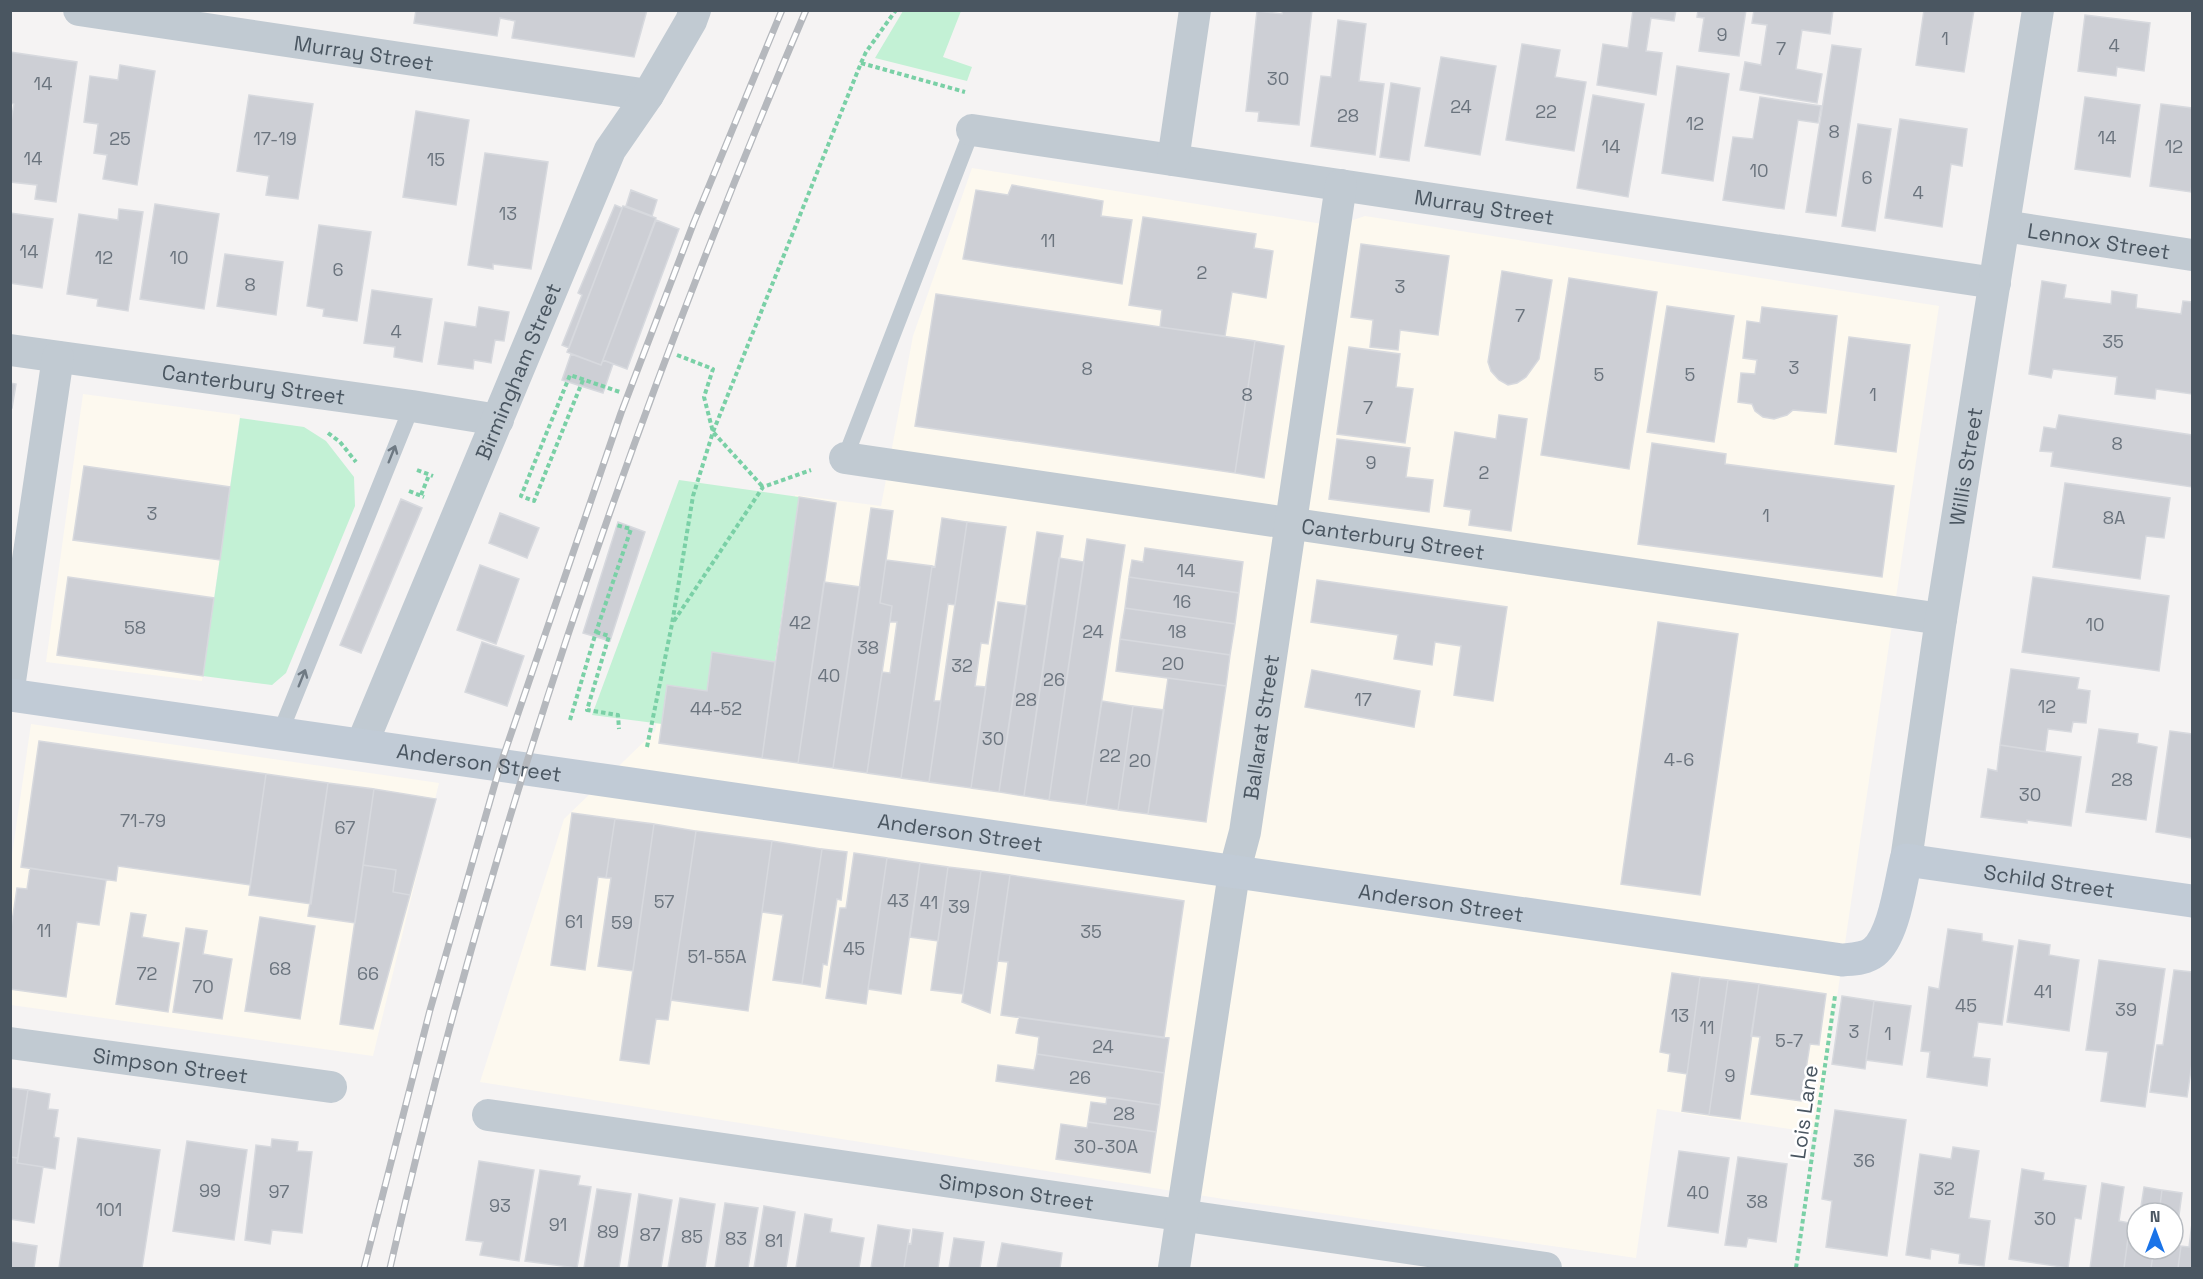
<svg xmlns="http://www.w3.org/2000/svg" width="2203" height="1279" font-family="'Space Grotesk',sans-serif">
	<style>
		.commercial { fill: #fdf9ef }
		.green { fill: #c3f1d5 }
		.building { fill: #cdcfd5; stroke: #d7d9de; stroke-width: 1.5 }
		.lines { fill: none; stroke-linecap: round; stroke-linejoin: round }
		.path { stroke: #7ad0a6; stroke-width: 4; stroke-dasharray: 4.5 3; stroke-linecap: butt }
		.lane { stroke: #c1cad2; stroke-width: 16 }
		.street { stroke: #c1cad2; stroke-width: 32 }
		.secondary { stroke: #c1cbd6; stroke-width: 33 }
		.rail-casing { stroke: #b5b8bd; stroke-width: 7 }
		.rail { stroke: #fff; stroke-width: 4.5; stroke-dasharray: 14; stroke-linecap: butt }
		.oneway { stroke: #6e7983 }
		.labels { text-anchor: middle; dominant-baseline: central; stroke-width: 5; stroke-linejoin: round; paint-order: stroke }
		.number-label { font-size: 18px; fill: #6b747e }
		.street-label { font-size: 21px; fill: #4a5661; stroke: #fff }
	</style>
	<rect width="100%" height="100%" fill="#f5f3f3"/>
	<!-- commercial -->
	<path class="commercial" d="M972,168l363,58 30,-10 574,90 -122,827 -160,-24 -21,149 -419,-60 -737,-116 84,-263 91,-88 9,-49 48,-28 60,7 23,-166 86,11 32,-170z
		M83,394l157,21 -38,266 -156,-19z
		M31,724l408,59 -66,273 -362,-51v-143z"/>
	<!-- green -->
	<path class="green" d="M903,11h58l-18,46 29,10 -5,14 -92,-23z
		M240,418l64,9 22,14 28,36 1,29 -69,167 -14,12 -69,-9z
		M679,480l120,17 -24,165 -63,-10 -5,39 -40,-5 -5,38 -70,-9z"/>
	<!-- building -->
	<path class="building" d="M416,10h231l-13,47 -122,-19 3,-17 -15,-3 -3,18 -83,-13z
		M1283,10h29l-13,115 -41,-4 1,-9 -13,-1 11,-100 25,3z
		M1633,10h43l-2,11 -23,-3 -5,33 16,2 -6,42 -59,-10 6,-41 25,4z
		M1698,10h48l-7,46 -40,-5 5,-33 -7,-1z
		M1754,10h79l-3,24 -28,-4 -6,39 26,5 -5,29 -77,-13 5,-28 16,3 6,-40 -15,-2z
		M1924,10h50l-10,62 -48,-7z
		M2085,15l65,8 -6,48 -27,-4 -1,9 -38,-5z
		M1338,20l28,4 -7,57 25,3 -9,71 -64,-9 10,-70 10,1z
		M1522,44l38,6 -5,27 31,5 -12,69 -68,-11z
		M1832,45l29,4 -25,167 -30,-4z
		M10,52l67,10 -21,140 -21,-3 2,-14 -27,-3v-55l4,-23 -4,-1z
		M1441,57l55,9 -16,89 -55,-9z
		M120,65l35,6 -18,114 -34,-6 4,-24 -13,-2 4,-29 -14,-2 6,-46 28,4z
		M1677,66l52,8 -16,107 -51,-8z
		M1391,83l29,5 -11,73 -29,-4z
		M249,95l64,9 -15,95 -32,-4 3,-19 -32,-5z
		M1593,95l51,9 -16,93 -51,-9z
		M1760,97l61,9 -3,17 -20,-3 -14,89 -61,-9 10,-63 20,2z
		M2085,97l55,8 -10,72 -55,-8z
		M2161,104l31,4v76l-1,8 -41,-6z
		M416,111l53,9 -13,85 -53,-8z
		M1900,119l67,10 -5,37 -11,-2 -9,63 -57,-9z
		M1858,124l33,5 -16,102 -33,-5z
		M485,153l63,9 -17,107 -38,-5v5l-25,-4z
		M1012,185l91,16 -2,15 31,4 -10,64 -159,-25 13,-69 32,5z
		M631,190l26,10 -5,16 -26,-10z
		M155,204l64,10 -15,95 -64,-10z
		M615,205l7,3 -53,140 -7,-3 20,-50 -4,-2z
		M623,206l33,12 -55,147 -34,-13z
		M119,209l24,3 -15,99 -31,-5 1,-7 -31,-5 12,-80 39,6z
		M10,213l43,6 -11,69 -32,-5z
		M1143,217l113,17 -2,14 19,3 -7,47 -34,-6 -7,44 -65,-9 2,-17 -33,-5z
		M656,220l23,9 -52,140 -24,-9z
		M319,225l52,7 -14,89 -34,-5 1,-7 -17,-3z
		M1361,244l88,12 -11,79 -38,-5 -2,20 -28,-3 3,-27 -22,-3z
		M225,254l58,8 -7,53 -59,-9z
		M1502,271l50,9 -13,79 -13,18 -9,6 -9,2 -9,-5 -8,-9 -3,-9z
		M1569,278l88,14 -28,177 -88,-14z
		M2042,281l24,4 -2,13 47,6 1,-13 25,4 -1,13 45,6 2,-13 9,1v92l-36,-5 -1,10 -40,-5 2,-17 -64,-8 -2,9 -22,-4z
		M372,290l60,9 -10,63 -28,-5 1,-10 -31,-4z
		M936,294l319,47 -20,132 -320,-47z
		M1667,306l67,10 -20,126 -67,-10z
		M479,307l30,5 -5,29 -9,-1 -4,23 -17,-3 -1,9 -35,-5 7,-42 31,5z
		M1762,307l75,9 -11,97 -33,-3 -6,5 -13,4 -11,-2 -8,-6 -3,-7 -14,-2 3,-29 14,1 2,-14 -14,-2 4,-37 13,2z
		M1849,337l61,8 -14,107 -61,-8z
		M1255,341l29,5 -20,132 -29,-5z
		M1349,347l51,7 -4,33 17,2 -8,54 -68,-9z
		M571,354l30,11 2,-5 10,4 -10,29 -41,-13z
		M10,383l6,1 -4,24h-2z
		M1499,415l28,4 -16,112 -42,-6 2,-15 -27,-4 11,-74 41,7z
		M2059,415l133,20v52l-141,-21 2,-14 -13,-1 4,-24 12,2z
		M1337,439l73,9 -4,29 27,3 -4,32 -100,-13z
		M1652,443l74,11 -1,10 169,22 -12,91 -244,-33z
		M84,466l146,21 -10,73 -147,-20z
		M2065,483l105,15 -6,40 -18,-2 -6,43 -87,-12z
		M799,497l37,6 -38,260 -36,-5z
		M401,499l21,9 -61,145 -21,-8z
		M871,508l22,3 -13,92 12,3 -25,167 -34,-5z
		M500,513l39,15 -12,30 -38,-15z
		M942,518l25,4 -12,83 -7,-1 -14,97h7l-12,81 -28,-4 31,-212 3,1z
		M618,522l27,10 -35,109 -27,-8z
		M967,522l39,5 -18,117 -7,-1 -6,43 11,1 -15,101 -42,-6z
		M1037,532l26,4 -39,260 -25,-4z
		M1087,539l38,6 -39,260 -37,-5z
		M1145,548l98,14 -4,31 -110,-16 3,-17 11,2z
		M1059,558l25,4 -35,238 -25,-4z
		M886,560l46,6 -31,212 -34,-5 15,-101 8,1 7,-51h-7l2,-16 -12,-3z
		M480,565l39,14 -23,65 -39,-14z
		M68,577l146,21 -11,78 -146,-21z
		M1129,577l110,16 -4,31 -110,-16z
		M2033,577l136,19 -10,75 -137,-19z
		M1317,580l190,27 -14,94 -39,-6 7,-49 -26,-4 -3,23 -38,-6 4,-24 -87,-13z
		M824,582l36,5 -27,181 -35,-5z
		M998,602l29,4 -28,186 -28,-4z
		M1125,608l110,16 -5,31 -110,-16z
		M1658,622l80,12 -38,261 -79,-11z
		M1120,639l110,16 -4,31 -110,-15z
		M482,642l42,14 -17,50 -42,-14z
		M712,652l63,10 -13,96 -103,-15 8,-58 40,6z
		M2011,669l68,9 -2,11 13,2 -4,32 -13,-1 -2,10 -23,-3 -3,23 -45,-7z
		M1312,670l108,21 -6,36 -109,-20z
		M1168,678l58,8 -20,136 -58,-8z
		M1102,701l31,5 -15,104 -32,-5z
		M1133,706l31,4 -16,104 -30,-4z
		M2099,729l39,5 -1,9 20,4 -11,73 -60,-8z
		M2170,731l22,3v104l-36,-6z
		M39,741l227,33 -16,111 -132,-19 -2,15 -95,-14z
		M2000,745l81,12 -10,69 -44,-6v3l-46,-6 7,-48 9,2z
		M266,774l62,9 -17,121 -62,-9z
		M328,783l46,6 -19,134 -47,-7z
		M374,789l62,10 -26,96 -17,-3 3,-22 -33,-5z
		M572,813l43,6 -9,59 -8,-1 -13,93 -34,-5z
		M615,819l39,5 -21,147 -35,-5 13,-88h-5z
		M654,824l42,7 -28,189 -12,-1 -7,45 -29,-4z
		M696,831l76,10 -24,170 -77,-11z
		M772,841l50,8 -20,135 -29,-4 10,-65 -21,-3z
		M822,849l25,3 -6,48 -4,-1 -10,66 -4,-1 -3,23 -18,-3z
		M854,853l33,5 -21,146 -40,-6 14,-90h6z
		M887,858l33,5 -19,131 -33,-5z
		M920,863l28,4 -10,74 -28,-4z
		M363,865l33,5 -3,22 17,3 -37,134 -33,-5z
		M948,867l33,4 -18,123 -32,-4z
		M30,868l76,12 -7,45 -22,-3 -11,75 -56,-8v-54l7,-47 10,1z
		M981,871l29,4 -20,138 -28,-11z
		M1010,875l174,26 -20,137 -163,-23 7,-53 -10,-1z
		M131,913l15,2 -4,22 37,6 -11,69 -52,-8z
		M260,917l55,9 -15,93 -55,-8z
		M186,928l21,3 -4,23 29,5 -10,60 -49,-7z
		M1948,929l34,5v7l31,5 -11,79 -24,-3 -5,35 17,2 -3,27 -60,-9 3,-25 -9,-1 8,-64 10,2z
		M2019,940l31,5 -1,10 30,5 -10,71 -62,-9z
		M2099,960l66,9 -20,138 -44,-6 7,-49 -22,-2z
		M2174,970l18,2v91l-5,34 -37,-5 7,-47h6z
		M1672,973l28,4 -13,97 -19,-3 2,-17 -10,-2z
		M1700,977l28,3 -19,135 -27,-4z
		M1728,980l31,4 -19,135 -31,-4z
		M1759,984l67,10 -7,51 -9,-1 -9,57 -50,-7 9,-57 -9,-1z
		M1842,996l32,5 -9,68 -33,-5z
		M1874,1001l37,5 -9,59 -36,-5z
		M1019,1017l150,21 -5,35 -127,-19 2,-17 -23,-4z
		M1037,1054l127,19 -4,32 -164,-24 2,-16 36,5z
		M10,1088l18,2 -10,68 -8,-1z
		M28,1090l22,4 -2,15 10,1 -4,27 5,1 -4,31 -38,-6z
		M1107,1097l53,8 -4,27 -68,-10 3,-20 15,2z
		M1835,1110l71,10 -19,136 -61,-9 6,-46 -10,-2z
		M1088,1122l68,10 -6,41 -94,-14 5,-35 26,4z
		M78,1138l82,12 -18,118h-83z
		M272,1139l26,3 -1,9 15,1 -10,81 -30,-3 -2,14 -25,-4 11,-95 15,2z
		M187,1141l60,9 -13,90 -61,-9z
		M1953,1147l26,4 -10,67 21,3 -6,45 -25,-3 1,-9 -29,-5 -1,10 -24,-4 14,-101 31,5z
		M1679,1151l50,7 -11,75 -50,-7z
		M10,1157l8,1 -1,5 26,4 -9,56 -24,-4z
		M1738,1157l49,7 -11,78 -28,-4 -2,9 -21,-2z
		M479,1161l55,9 -15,91 -39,-6 3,-13 -17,-2z
		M2022,1169l22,4 -1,7 43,6 -5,33 -6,-1 -7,50 -59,-9z
		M540,1170l40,6 -2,9 13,2 -14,81 -52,-7z
		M2102,1183l22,4 -5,34 11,2 -6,45h-34z
		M2144,1187l18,3 -3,23h-19z
		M597,1189l34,5 -12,74h-35z
		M2162,1190l20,3 -7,52 6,1 -3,22h-27l3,-19h19v-36h-14z
		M639,1194l33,6 -11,68h-33z
		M680,1198l35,6 -10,64h-37z
		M725,1203l33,5 -10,60h-33z
		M764,1206l31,6 -9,56h-32z
		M805,1214l27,5 -2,13 34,6 -5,30h-63z
		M2192,1223v45h-14l3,-22 8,1z
		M878,1225l32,5 -6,38h-33z
		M913,1229l30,4 -5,35h-34l4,-25 3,1z
		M2129,1231l8,2v16h17l-3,19h-27z
		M954,1238l30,4 -4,26h-31z
		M11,1242l26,4 -3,22h-24z
		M1002,1243l60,10 -2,15h-63z"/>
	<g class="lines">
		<!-- path -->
		<path class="path" d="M861,63l104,29
			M677,355l36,14 -9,28 9,35 50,55
			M583,380l-49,121 -13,-5 49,-121 50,17
			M328,433l12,9 16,20
			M417,470l16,6
			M409,491l15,6
			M421,495l8,-20
			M674,621l89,-134 48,-17
			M596,632l13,4 -22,74 31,5 1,14
			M570,720l26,-88 35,-103 -15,-4
			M647,747l25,-123 21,-128 20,-64 148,-369 5,-11 30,-42
			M1796,1268l39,-272"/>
		<!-- lane -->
		<path class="lane" d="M845,458l127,-328
			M280,733l132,-327"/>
		<!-- street -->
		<g class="street">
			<path id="s1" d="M79,10l569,85"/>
			<path id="s2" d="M972,130l1023,153"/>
			<path d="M1173,160l22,-150"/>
			<path id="s3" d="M2004,226l188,29"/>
			<path id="s4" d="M10,350l402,56 86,14"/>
			<path id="s5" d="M845,458l1096,161"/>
			<path d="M10,681l48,-324"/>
			<path id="s6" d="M362,744l248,-594 38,-55 43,-74 4,-11"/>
			<path id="s7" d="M1906,860l35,-241 97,-609"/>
			<path id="s8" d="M10,1043l321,44"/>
			<path id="s9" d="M488,1115l1058,153"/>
			<path id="s10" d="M1174,1268l60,-395 11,-41 96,-647"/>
		</g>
		<!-- secondary -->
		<path class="secondary" id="s11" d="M10,695c611,86 1222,178 1832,265 11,-1 23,-1 32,-8 20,-16 26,-67 32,-92l286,41"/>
		<!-- rail casing -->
		<g class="rail-casing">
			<path id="rail" d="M364,1268l66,-258 70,-244 121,-353 73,-191 88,-212
				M390,1268c98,-431 242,-851 416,-1258"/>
		</g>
		<!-- rail -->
		<use href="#rail" class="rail"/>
	</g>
	<!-- one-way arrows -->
	<defs><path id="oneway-shaft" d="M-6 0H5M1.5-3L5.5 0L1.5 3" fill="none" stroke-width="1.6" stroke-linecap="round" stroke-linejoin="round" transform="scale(1.5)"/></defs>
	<g class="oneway">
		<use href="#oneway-shaft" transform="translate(392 454) rotate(-68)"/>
		<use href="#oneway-shaft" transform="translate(302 678) rotate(-68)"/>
	</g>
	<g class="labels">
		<!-- number labels -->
		<g class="number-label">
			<text x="1722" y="34">9</text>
			<text x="1945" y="38">1</text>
			<text x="2114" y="45">4</text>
			<text x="1781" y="48">7</text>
			<text x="1278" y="78">30</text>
			<text x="43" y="83">14</text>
			<text x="1461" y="106">24</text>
			<text x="1546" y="111">22</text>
			<text x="1348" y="115">28</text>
			<text x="1695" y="123">12</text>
			<text x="1834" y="131">8</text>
			<text x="2107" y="137">14</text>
			<text x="120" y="138">25</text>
			<text x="275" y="138">17-19</text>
			<text x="1611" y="146">14</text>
			<text x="2174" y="146">12</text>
			<text x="33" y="158">14</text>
			<text x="436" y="159">15</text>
			<text x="1759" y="170">10</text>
			<text x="1867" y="177">6</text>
			<text x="1918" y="192">4</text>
			<text x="508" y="213">13</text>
			<text x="1048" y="240">11</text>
			<text x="29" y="251">14</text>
			<text x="104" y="257">12</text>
			<text x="179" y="257">10</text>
			<text x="338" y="269">6</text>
			<text x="1202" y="272">2</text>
			<text x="250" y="284">8</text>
			<text x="1400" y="286">3</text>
			<text x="1520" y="315">7</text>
			<text x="396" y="331">4</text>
			<text x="2113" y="341">35</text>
			<text x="1794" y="367">3</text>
			<text x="1087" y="368">8</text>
			<text x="1599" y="374">5</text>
			<text x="1690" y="374">5</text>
			<text x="1247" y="394">8</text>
			<text x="1873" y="394">1</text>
			<text x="1368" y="407">7</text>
			<text x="2117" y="443">8</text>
			<text x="1371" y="462">9</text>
			<text x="1484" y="472">2</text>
			<text x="152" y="513">3</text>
			<text x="1766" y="515">1</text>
			<text x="2114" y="517">8A</text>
			<text x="1186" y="570">14</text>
			<text x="1182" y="601">16</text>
			<text x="800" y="622">42</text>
			<text x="2095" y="624">10</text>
			<text x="135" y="627">58</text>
			<text x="1093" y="631">24</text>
			<text x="1177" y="631">18</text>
			<text x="868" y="647">38</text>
			<text x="1173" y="663">20</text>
			<text x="962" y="665">32</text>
			<text x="829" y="675">40</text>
			<text x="1054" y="679">26</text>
			<text x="1026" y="699">28</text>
			<text x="1363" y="699">17</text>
			<text x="2047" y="706">12</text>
			<text x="716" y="708">44-52</text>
			<text x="993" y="738">30</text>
			<text x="1110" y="755">22</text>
			<text x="1679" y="759">4-6</text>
			<text x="1140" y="760">20</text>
			<text x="2122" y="779">28</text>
			<text x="2030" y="794">30</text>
			<text x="143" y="820">71-79</text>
			<text x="345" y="827">67</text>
			<text x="898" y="900">43</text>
			<text x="664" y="901">57</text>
			<text x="929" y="902">41</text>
			<text x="959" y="906">39</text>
			<text x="574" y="921">61</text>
			<text x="622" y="922">59</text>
			<text x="44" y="930">11</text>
			<text x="1091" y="931">35</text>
			<text x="854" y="948">45</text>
			<text x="717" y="956">51-55A</text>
			<text x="280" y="968">68</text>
			<text x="147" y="973">72</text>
			<text x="368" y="973">66</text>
			<text x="203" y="986">70</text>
			<text x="2043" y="991">41</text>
			<text x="1966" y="1005">45</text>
			<text x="2126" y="1009">39</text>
			<text x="1680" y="1015">13</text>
			<text x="1707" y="1027">11</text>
			<text x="1854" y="1031">3</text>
			<text x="1888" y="1033">1</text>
			<text x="1789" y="1040">5-7</text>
			<text x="1103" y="1046">24</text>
			<text x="1730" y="1075">9</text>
			<text x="1080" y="1077">26</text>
			<text x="1124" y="1113">28</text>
			<text x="1106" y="1146">30-30A</text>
			<text x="1864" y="1160">36</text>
			<text x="1944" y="1188">32</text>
			<text x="210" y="1190">99</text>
			<text x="279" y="1191">97</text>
			<text x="1698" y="1192">40</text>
			<text x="1757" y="1201">38</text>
			<text x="500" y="1205">93</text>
			<text x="109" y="1209">101</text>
			<text x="2045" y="1218">30</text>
			<text x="558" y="1224">91</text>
			<text x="608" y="1231">89</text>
			<text x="650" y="1234">87</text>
			<text x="692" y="1236">85</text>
			<text x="736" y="1238">83</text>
			<text x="774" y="1240">81</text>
		</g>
		<!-- street labels -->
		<g class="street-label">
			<text stroke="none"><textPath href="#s1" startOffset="288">Murray Street</textPath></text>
			<text stroke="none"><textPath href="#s2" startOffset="518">Murray Street</textPath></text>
			<text stroke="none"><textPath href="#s3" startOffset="96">Lennox Street</textPath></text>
			<text stroke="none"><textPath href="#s6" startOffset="404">Birmingham Street</textPath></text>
			<text stroke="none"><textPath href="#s4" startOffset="246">Canterbury Street</textPath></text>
			<text stroke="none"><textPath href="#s7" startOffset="398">Willis Street</textPath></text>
			<text stroke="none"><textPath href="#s5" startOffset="554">Canterbury Street</textPath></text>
			<text stroke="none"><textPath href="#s10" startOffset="548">Ballarat Street</textPath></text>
			<text stroke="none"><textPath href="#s11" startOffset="474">Anderson Street</textPath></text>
			<text stroke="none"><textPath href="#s11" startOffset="960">Anderson Street</textPath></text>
			<text stroke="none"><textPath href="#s11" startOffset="2128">Schild Street</textPath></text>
			<text stroke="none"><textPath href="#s11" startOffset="1446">Anderson Street</textPath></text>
			<text stroke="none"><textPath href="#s8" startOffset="162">Simpson Street</textPath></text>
			<text transform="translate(1804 1112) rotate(-82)">Lois Lane</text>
			<text stroke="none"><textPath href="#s9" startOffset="534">Simpson Street</textPath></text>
		</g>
	</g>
	<!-- border -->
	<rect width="2203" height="1279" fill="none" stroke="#4a5661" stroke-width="24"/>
	<!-- north arrow -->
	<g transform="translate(2155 1231)"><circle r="28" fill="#ffffff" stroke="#b7bbc0" stroke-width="1.5"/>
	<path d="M0-4.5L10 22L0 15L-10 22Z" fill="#1a73e8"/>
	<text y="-9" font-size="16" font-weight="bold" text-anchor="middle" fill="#4a5661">N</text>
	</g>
</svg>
